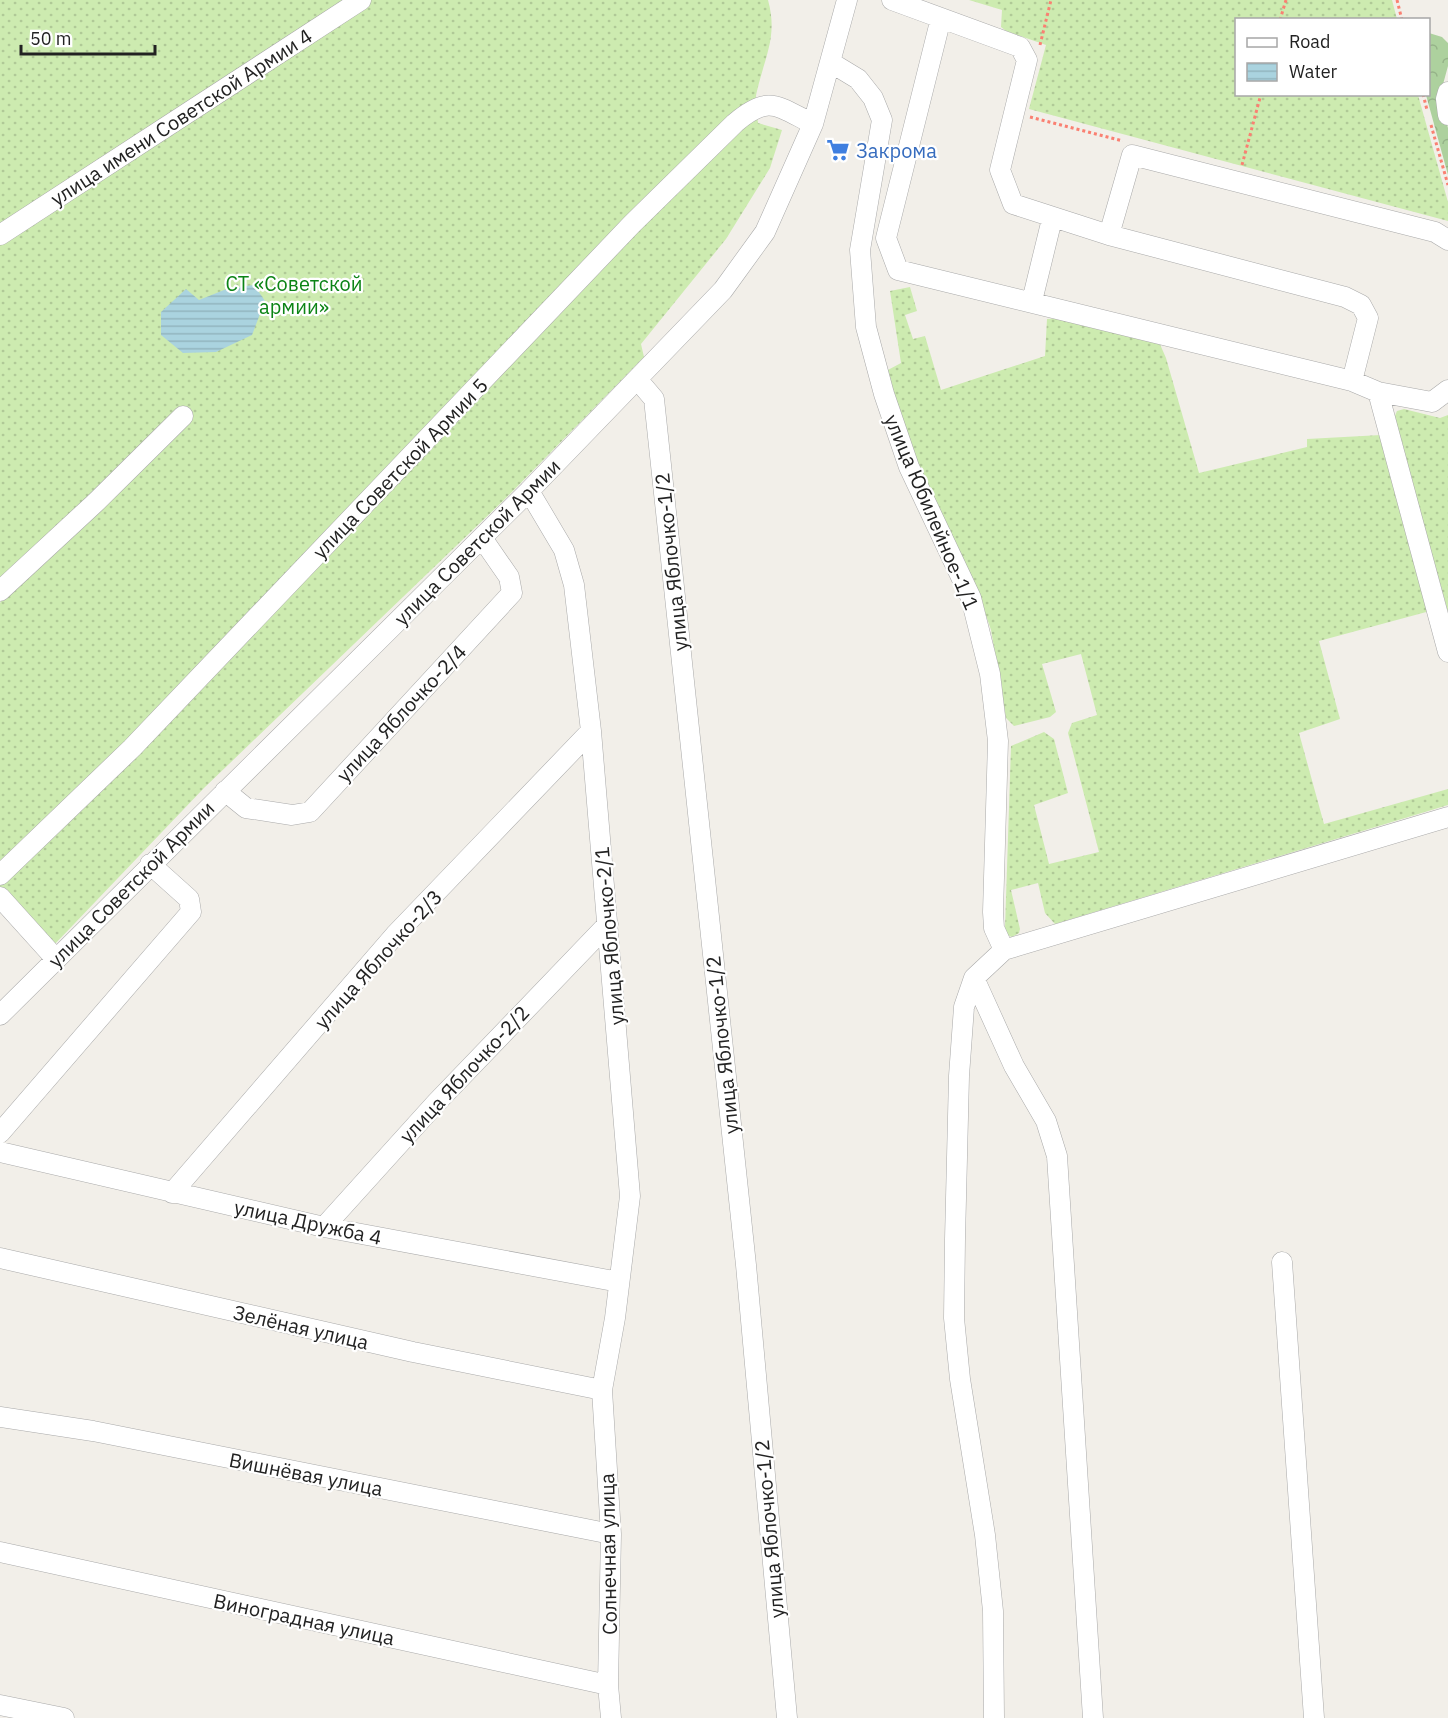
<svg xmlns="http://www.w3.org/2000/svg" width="1448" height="1718" font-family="'IBM Plex Sans',sans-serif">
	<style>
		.grass { fill: url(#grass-dots) }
		.forest { fill: url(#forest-crowns) }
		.water { fill: url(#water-rules) }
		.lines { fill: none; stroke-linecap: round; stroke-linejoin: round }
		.minor-casing { stroke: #a9a9a9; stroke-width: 21 }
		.path { stroke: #fa8072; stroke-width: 3; stroke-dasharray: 3 3; stroke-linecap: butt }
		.minor { stroke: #fff; stroke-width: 20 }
		.labels { text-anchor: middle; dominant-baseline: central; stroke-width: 4.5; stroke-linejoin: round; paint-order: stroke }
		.street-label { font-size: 20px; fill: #222; stroke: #fff }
		.shop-label { font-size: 20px; fill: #366cbe; stroke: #fff; text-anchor: start }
		.park-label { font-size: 20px; fill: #0c8416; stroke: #fff }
	</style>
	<defs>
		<pattern id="grass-dots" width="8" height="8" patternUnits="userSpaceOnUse" patternTransform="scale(1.5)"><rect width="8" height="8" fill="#cdebb0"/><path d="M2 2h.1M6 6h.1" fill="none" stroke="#b0c997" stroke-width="1.8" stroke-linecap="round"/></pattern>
		<pattern id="forest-crowns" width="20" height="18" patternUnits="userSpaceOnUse" patternTransform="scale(1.5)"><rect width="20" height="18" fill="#add19e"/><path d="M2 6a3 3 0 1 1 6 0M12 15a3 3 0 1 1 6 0" fill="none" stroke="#95b388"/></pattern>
		<pattern id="water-rules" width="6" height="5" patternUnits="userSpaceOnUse" patternTransform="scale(1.5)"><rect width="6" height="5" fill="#aad3df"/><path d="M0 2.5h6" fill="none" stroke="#92b5bf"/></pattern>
	</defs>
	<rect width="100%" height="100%" fill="#f2efe9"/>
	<!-- grass -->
	<path class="grass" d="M0,0h768c10,36 -3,56 -11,91 -3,10 0,22 1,32l24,7 -12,38 -44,71 -85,105 3,13 -140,143 -300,288 -151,158 -53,-57v-286l2,-3 -2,-5z
		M969,0h423l5,19 -161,1v74l182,1 30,107v19l-419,-112 17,-64 -40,-14 -5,-4 1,-17z
		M910,287l7,24 -12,4 8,24 12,-3 16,54 104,-34 2,-37 12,-1 100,24 7,16 33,115 108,-26v-8l74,-4 49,176 -111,30 21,78 -41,14 25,91 124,-35v16l-393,119 -10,-11 -7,-30 -27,7 9,39 -1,4 -7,4 -5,-2 -2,-6 6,-183 33,-14 10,7 14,54 -34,12 15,59 50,-12 -31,-119 4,-10 25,-8 -16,-61 -39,10 14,48 -6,5 -36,9 -8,-8 -15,-88 -14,-41 -46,-89 -26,-66 -19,-63 15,-8 -11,-72z
		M1404,409l36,9 8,-3v197l-54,-194 3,-7z"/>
	<!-- forest -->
	<path class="forest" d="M1429,33l13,4 6,6v23l-9,33 9,29v47l-22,-80 2,-1z"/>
	<!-- water -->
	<path class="water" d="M254,285l11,16 -13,34 -36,17 -33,1 -22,-18v-23l25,-23 13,11 30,-12z"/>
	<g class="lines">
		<!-- minor casing -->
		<g class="minor-casing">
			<path id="minor" d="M892,0l128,47 7,13 -27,110 13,34 96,31 236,62 16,8 7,13 -16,63
				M941,18l-55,220 12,32 454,111 26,11 54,10 16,-12
				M830,62l28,17 15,19 9,22 -22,130 6,77 18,67 25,73 62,131 19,76 8,67 -5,171 1,16 10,22
				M1448,92l-2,7 2,16
				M0,235l361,-235
				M1109,235l23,-80 303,77 13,8
				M1032,301l20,-82
				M637,379l17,20 92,866 41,453
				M1378,392l70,260
				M529,491l35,59 10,35 17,146 39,465 -15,122 -13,72 9,144 -3,151 3,33
				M0,591l95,-88 88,-87
				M225,791l21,17 46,7 18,-3 202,-219 -3,-16 -27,-39
				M0,875l132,-127 500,-524 103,-101c34,-29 42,-17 78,1
				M0,897l55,61
				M974,978l40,88 32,55 11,35 36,562
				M0,1015l529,-524 194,-201 42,-58 48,-108 34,-124
				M0,1133l191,-221 -2,-13 -39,-35
				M0,1152l324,75 295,55
				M172,1193l223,-258 196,-204
				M324,1227l112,-124 172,-179
				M0,1258l413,94 189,38
				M1282,1262l32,456
				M0,1417l93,14 518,103
				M0,1552l608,133
				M0,1705l64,13
				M994,1718l-1,-107 -8,-76 -25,-156 -6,-61 1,-79 4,-163 5,-69 10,-29 30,-28 444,-133"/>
		</g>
		<!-- path -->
		<path class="path" d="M1397,0l5,20
			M1280,20l6,-20
			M1040,45l11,-45
			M1423,94l4,16
			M1030,117l93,24
			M1431,125l17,60
			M1242,165l19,-71"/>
		<!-- minor -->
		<use href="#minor" class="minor"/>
	</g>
	<!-- icons -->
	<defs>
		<g id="supermarket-bare" transform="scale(1.8)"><path d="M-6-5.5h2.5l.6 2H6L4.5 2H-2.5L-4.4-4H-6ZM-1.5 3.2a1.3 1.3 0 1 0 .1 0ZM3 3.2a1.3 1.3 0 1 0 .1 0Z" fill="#3f7fe0" stroke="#fff" stroke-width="2.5" paint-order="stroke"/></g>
	</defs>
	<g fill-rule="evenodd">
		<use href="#supermarket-bare" x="838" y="150"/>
	</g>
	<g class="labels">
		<!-- street labels -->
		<g class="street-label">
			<text transform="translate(181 117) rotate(-33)">улица имени Советской Армии 4</text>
			<text transform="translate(400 468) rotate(-46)">улица Советской Армии 5</text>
			<text transform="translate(932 512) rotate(67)">улица Юбилейное-1/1</text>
			<text transform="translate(477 542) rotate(-45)">улица Советской Армии</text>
			<text transform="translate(671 562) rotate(-96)">улица Яблочко-1/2</text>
			<text transform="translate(401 713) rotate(-47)">улица Яблочко-2/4</text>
			<text transform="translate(131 884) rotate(-45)">улица Советской Армии</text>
			<text transform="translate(609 936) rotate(-95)">улица Яблочко-2/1</text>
			<text transform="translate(378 959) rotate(-48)">улица Яблочко-2/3</text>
			<text transform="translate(722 1045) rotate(-96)">улица Яблочко-1/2</text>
			<text transform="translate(464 1074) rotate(-47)">улица Яблочко-2/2</text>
			<text transform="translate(308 1222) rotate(12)">улица Дружба 4</text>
			<text transform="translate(301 1327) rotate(13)">Зелёная улица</text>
			<text transform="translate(306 1474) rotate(11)">Вишнёвая улица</text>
			<text transform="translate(769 1529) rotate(-95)">улица Яблочко-1/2</text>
			<text transform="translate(608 1554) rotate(-91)">Солнечная улица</text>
			<text transform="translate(304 1619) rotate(12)">Виноградная улица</text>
		</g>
		<!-- shop labels -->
		<g class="shop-label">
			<text x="856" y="150">Закрома</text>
		</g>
		<!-- park labels -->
		<g class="park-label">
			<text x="294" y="283">СТ «Советской<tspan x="294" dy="23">армии»</tspan></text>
		</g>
	</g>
	<!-- legend -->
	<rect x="1235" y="18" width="195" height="78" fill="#ffffff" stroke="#a7a7a7" stroke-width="1.5"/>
	<rect x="1247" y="38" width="30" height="9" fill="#ffffff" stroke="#a7a7a7" stroke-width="1.5"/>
	<text x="1289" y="48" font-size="18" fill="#222222">Road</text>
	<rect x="1247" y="63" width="30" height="18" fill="url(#water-rules)" stroke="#a7a7a7" stroke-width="1.5"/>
	<text x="1289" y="78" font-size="18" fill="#222222">Water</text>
	<!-- scale -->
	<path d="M21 45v9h134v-9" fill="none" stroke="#222222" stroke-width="3"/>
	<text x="30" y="45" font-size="18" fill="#222222" stroke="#ffffff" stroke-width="4.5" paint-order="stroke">50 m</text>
</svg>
